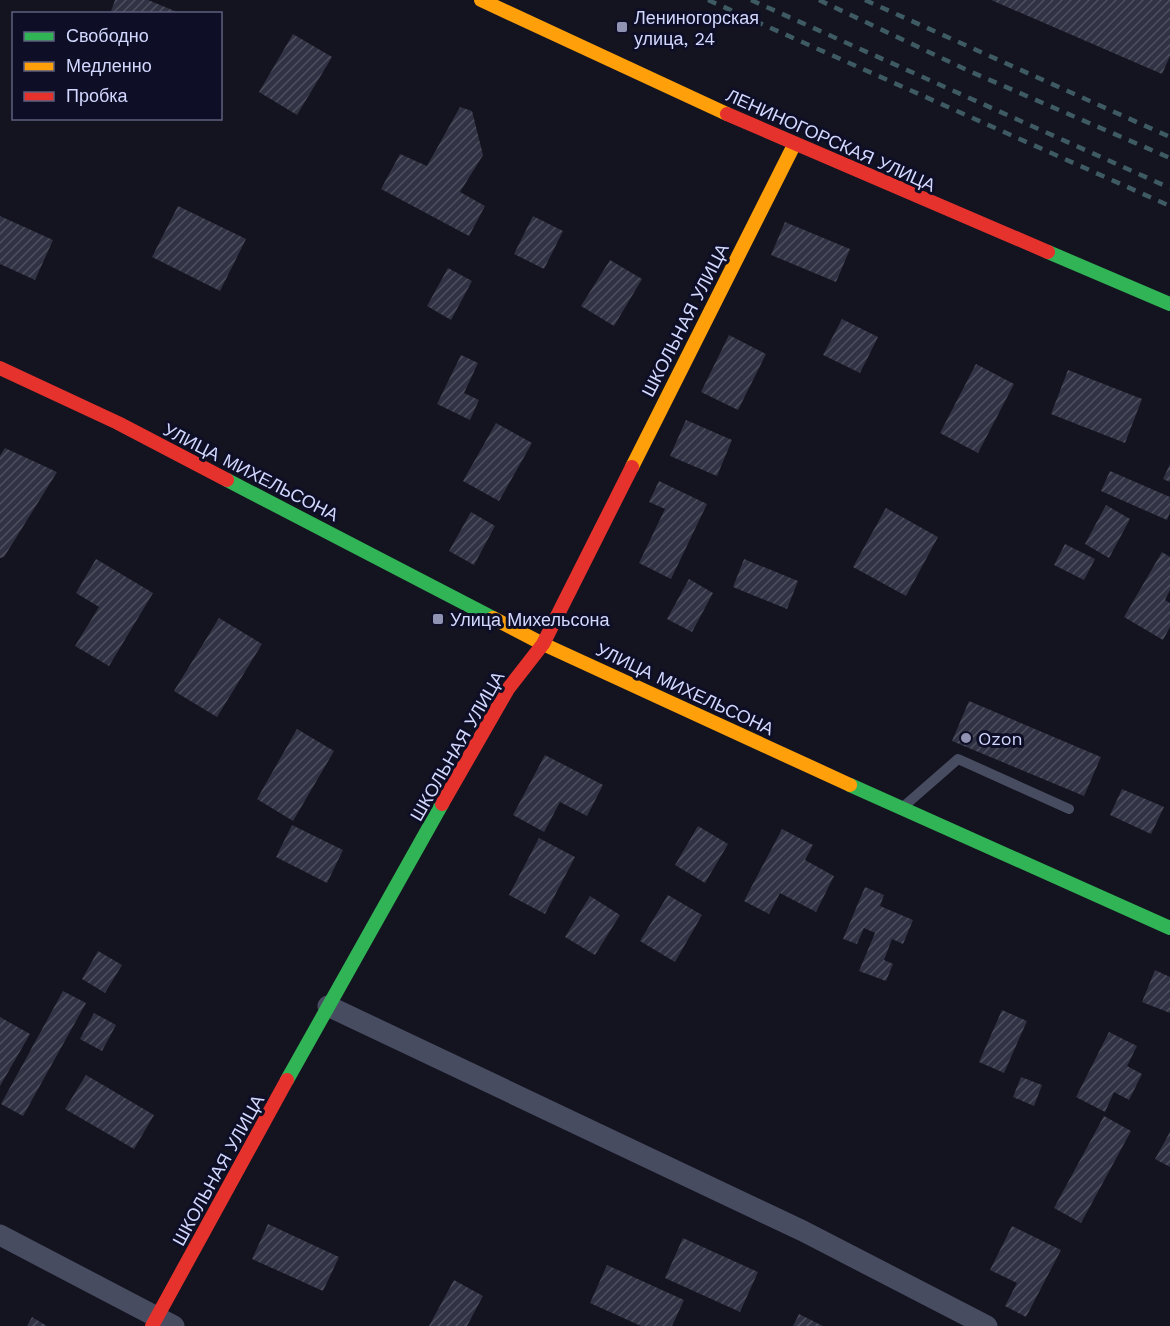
<svg xmlns="http://www.w3.org/2000/svg" width="1170" height="1326" font-family="'Work Sans',sans-serif">
	<style>
		.building { fill: url(#building-hatch) }
		.lines { fill: none; stroke-linecap: round; stroke-linejoin: round }
		.lane { stroke: #484c61; stroke-width: 10 }
		.street { stroke: #484c61; stroke-width: 21 }
		.fast { stroke: #30b455; stroke-width: 14 }
		.slow { stroke: #ff9f0a; stroke-width: 14 }
		.jam { stroke: #e5322d; stroke-width: 14 }
		.rail { stroke: #3e5a63; stroke-width: 4.5; stroke-dasharray: 9 8; stroke-linecap: butt }
		.poi-dot { fill: #9093b1; stroke: #0e0f26; stroke-width: 2 }
		.labels { text-anchor: middle; dominant-baseline: central; stroke-width: 6; stroke-linejoin: round; paint-order: stroke }
		.poi-label { font-size: 18px; fill: #d3d8ff; stroke: #0e0f26; text-anchor: start }
		.street-label { font-size: 18px; fill: #d3d8ff; stroke: #0e0f26 }
	</style>
	<defs>
		<pattern id="building-hatch" width="6" height="6" patternUnits="userSpaceOnUse" patternTransform="scale(1.5)"><rect width="6" height="6" fill="#313243"/><path d="M-1 1l2-2M0 6l6-6M5 7l2-2" fill="none" stroke="#4e4f5f"/></pattern>
	</defs>
	<rect width="100%" height="100%" fill="#141420"/>
	<!-- building -->
	<path class="building" d="M115,0h33l34,14h-72z
		M991,0h179v56l-8,18z
		M293,34l39,23 -35,58 -38,-23z
		M460,107l12,4 11,44 -23,37 25,14 -16,30 -88,-47 19,-35 27,12z
		M178,206l68,33 -26,52 -68,-34z
		M0,216l53,24 -18,40 -35,-16z
		M533,216l30,15 -19,38 -30,-15z
		M785,222l65,27 -14,33 -65,-27z
		M610,260l32,19 -28,47 -33,-20z
		M448,268l24,13 -21,39 -24,-14z
		M842,319l36,18 -18,36 -37,-18z
		M729,335l37,19 -28,56 -37,-18z
		M461,355l17,8 -14,30 15,7 -9,20 -33,-16z
		M976,364l38,20 -36,69 -38,-20z
		M1068,370l74,29 -17,44 -74,-29z
		M686,420l46,20 -15,36 -47,-20z
		M496,423l36,20 -33,58 -36,-20z
		M5,448l52,24 -53,85 -4,1v-102z
		M1170,464v18l-7,-3z
		M1110,471l60,26v15l-3,8 -66,-29z
		M659,481l48,23 -36,75 -32,-16 26,-54 -16,-7z
		M1106,505l24,14 -21,39 -24,-14z
		M886,508l52,29 -32,59 -53,-29z
		M471,512l24,14 -21,39 -25,-14z
		M1065,544l30,15 -11,21 -30,-15z
		M1162,552l8,5v33l-5,10 5,3v24l-7,13 -39,-23z
		M96,559l57,34 -44,73 -34,-20 24,-39 -23,-14z
		M744,559l54,22 -11,28 -54,-22z
		M689,579l24,14 -21,39 -25,-13z
		M219,618l43,26 -45,73 -43,-26z
		M969,701l132,56 -17,39 -132,-55z
		M297,729l37,22 -41,70 -36,-22z
		M545,755l58,30 -16,31 -27,-14 -16,30 -31,-17z
		M1122,789l42,18 -13,27 -41,-19z
		M292,825l51,25 -16,33 -51,-26z
		M698,826l30,18 -23,39 -30,-18z
		M782,829l31,16 -8,15 29,16 -18,36 -36,-19 -11,21 -25,-13z
		M539,838l36,19 -30,57 -36,-19z
		M865,887l19,8 -4,11 33,14 -10,24 -11,-5 -8,21 9,4 -7,17 -27,-10 16,-38 -11,-5 -7,16 -14,-5z
		M668,895l34,20 -27,47 -35,-21z
		M590,896l30,19 -25,40 -30,-18z
		M98,951l24,14 -17,28 -23,-14z
		M1155,970l15,7v36l-28,-11z
		M63,991l23,12 -63,113 -22,-12z
		M1002,1010l25,11 -23,52 -25,-11z
		M94,1013l22,12 -14,26 -22,-12z
		M0,1017l30,17 -30,52z
		M1109,1032l28,14 -10,20 15,8 -13,26 -15,-8 -9,20 -29,-15z
		M86,1075l68,40 -20,34 -69,-40z
		M1021,1077l21,8 -8,21 -21,-9z
		M1104,1116l27,15 -50,92 -27,-15z
		M1170,1132v35l-15,-8z
		M268,1224l71,33 -16,34 -71,-32z
		M1012,1226l49,24 -35,67 -21,-11 12,-23 -27,-13z
		M683,1238l75,34 -18,40 -75,-34z
		M607,1265l77,35 -12,26h-31l-51,-23z
		M454,1280l29,16 -16,30h-38z
		M799,1314l24,12h-30z
		M32,1317l15,9h-20z"/>
	<g class="lines">
		<!-- lane -->
		<path class="lane" d="M903,807l55,-48 111,50"/>
		<!-- street -->
		<path class="street" d="M328,1006l475,225 184,95
			M0,1235l174,91"/>
		<!-- fast -->
		<path class="fast" d="M1048,252l122,52
			M227,480l266,138
			M850,785l320,143
			M287,1080l155,-276"/>
		<!-- slow -->
		<path class="slow" d="M481,0l246,114
			M632,467l162,-322
			M493,618l50,26 307,141"/>
		<!-- jam -->
		<path class="jam" d="M727,114l321,138
			M0,368l118,55 109,57
			M442,804l66,-115 35,-45 89,-177
			M152,1326l135,-246"/>
		<!-- rail -->
		<path class="rail" d="M708,0l462,206
			M751,0l419,188
			M819,0l150,71 201,87
			M865,0l305,137"/>
	</g>
	<!-- markers -->
	<g class="poi-dot">
		<rect x="616" y="21" width="12" height="12" rx="3"/>
		<rect x="432" y="613" width="12" height="12" rx="3"/>
		<circle cx="966" cy="738" r="6"/>
	</g>
	<g class="labels">
		<!-- poi labels -->
		<g class="poi-label">
			<text x="634" y="17">Лениногорская<tspan x="634" dy="21">улица, 24</tspan></text>
			<text x="450" y="619">Улица Михельсона</text>
			<text x="978" y="738">Ozon</text>
		</g>
		<!-- street labels -->
		<g class="street-label">
			<text transform="translate(831 140) rotate(24)">ЛЕНИНОГОРСКАЯ УЛИЦА</text>
			<text transform="translate(685 320) rotate(-63)">ШКОЛЬНАЯ УЛИЦА</text>
			<text transform="translate(251 472) rotate(27)">УЛИЦА МИХЕЛЬСОНА</text>
			<text transform="translate(685 689) rotate(25)">УЛИЦА МИХЕЛЬСОНА</text>
			<text transform="translate(457 746) rotate(-60)">ШКОЛЬНАЯ УЛИЦА</text>
			<text transform="translate(218 1170) rotate(-61)">ШКОЛЬНАЯ УЛИЦА</text>
		</g>
	</g>
	<!-- legend -->
	<rect x="12" y="12" width="210" height="108" fill="#0e0f26" stroke="#5d5f7d" stroke-width="1.5"/>
	<rect x="24" y="32" width="30" height="9" fill="#30b455" stroke="#5d5f7d" stroke-width="1.5"/>
	<text x="66" y="42" font-size="18" fill="#d3d8ff">Свободно</text>
	<rect x="24" y="62" width="30" height="9" fill="#ff9f0a" stroke="#5d5f7d" stroke-width="1.5"/>
	<text x="66" y="72" font-size="18" fill="#d3d8ff">Медленно</text>
	<rect x="24" y="92" width="30" height="9" fill="#e5322d" stroke="#5d5f7d" stroke-width="1.5"/>
	<text x="66" y="102" font-size="18" fill="#d3d8ff">Пробка</text>
</svg>
